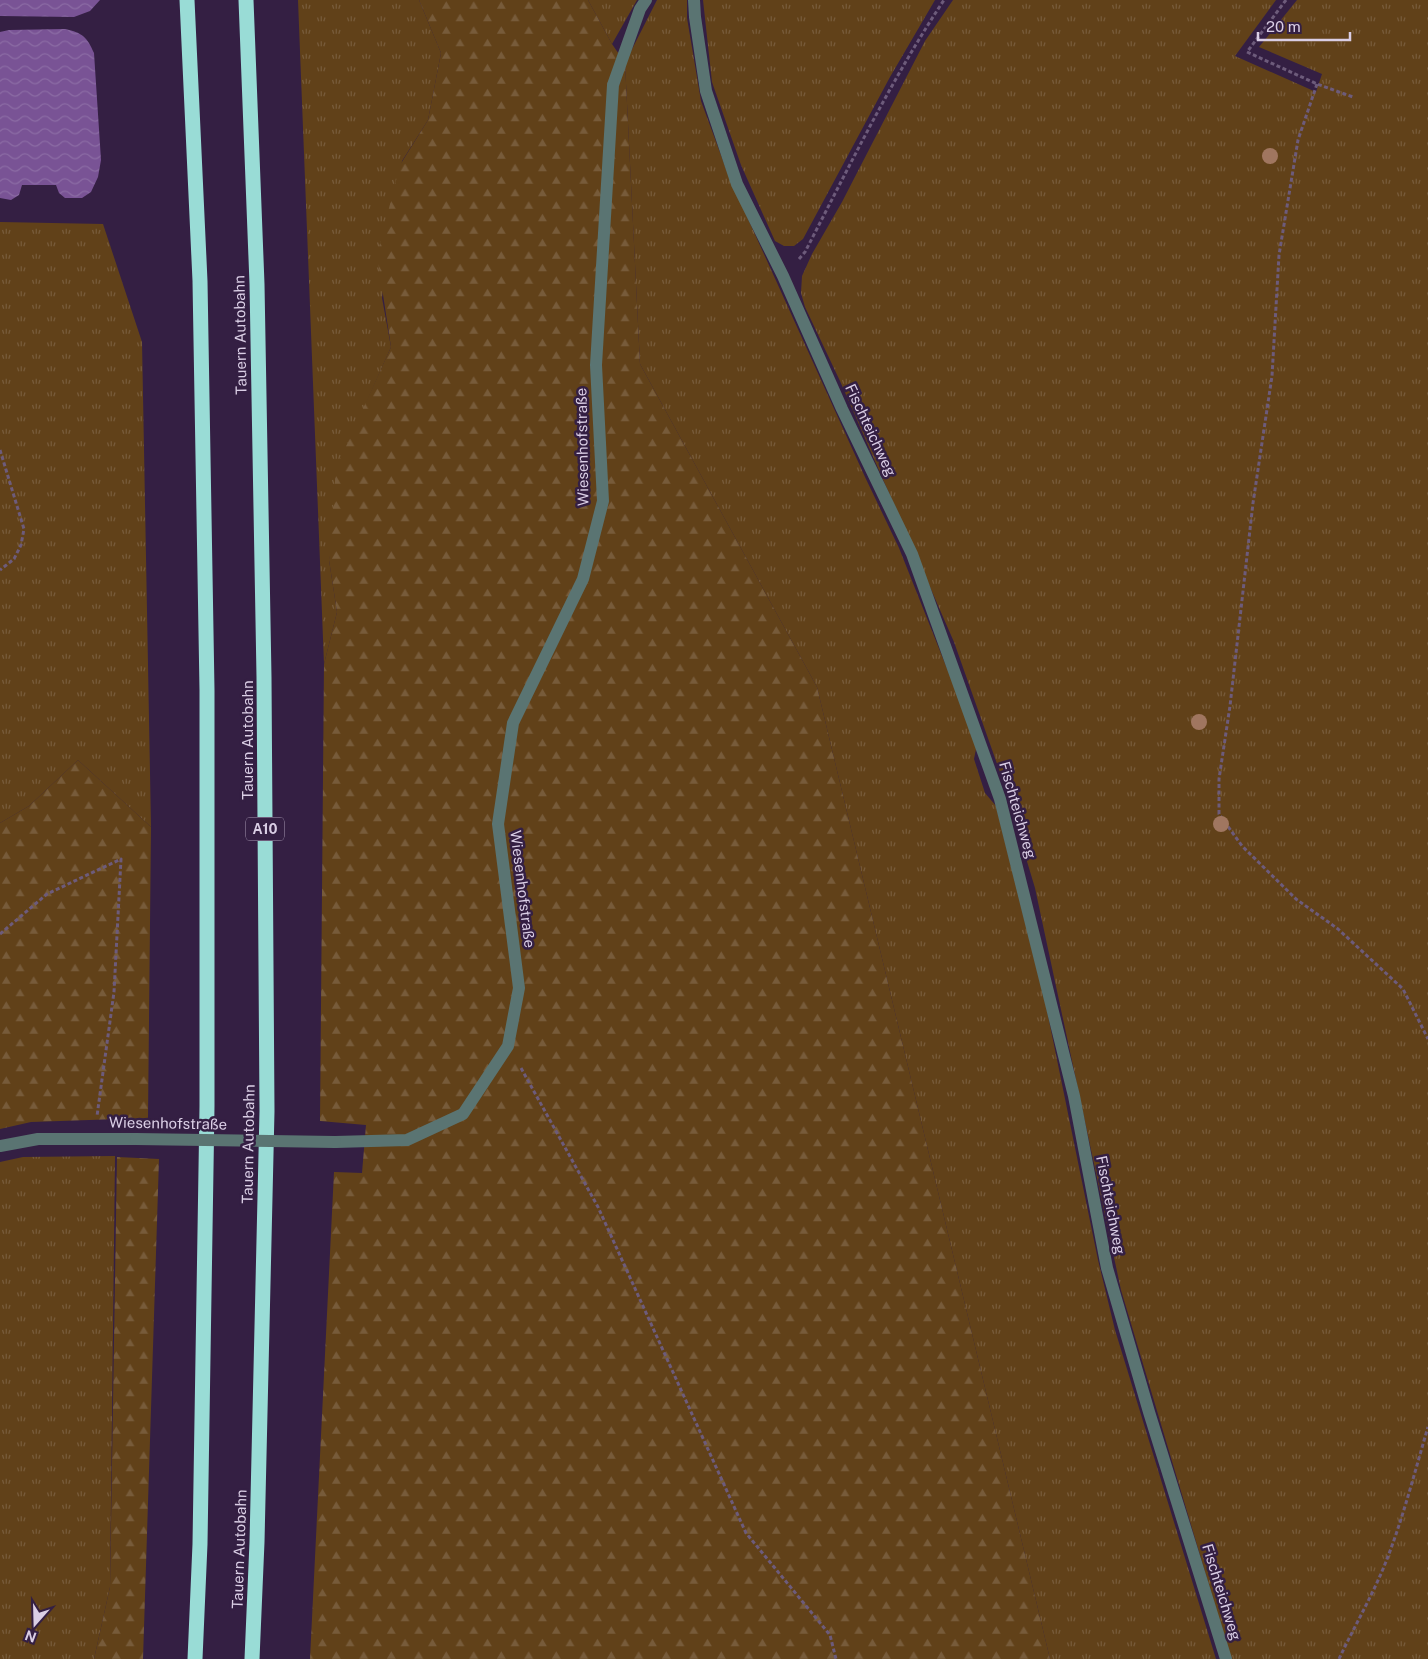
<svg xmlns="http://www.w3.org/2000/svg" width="1428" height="1659" font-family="'Public Sans',sans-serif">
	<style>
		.grass { fill: url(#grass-tufts) }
		.forest { fill: url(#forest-firs) }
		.water { fill: url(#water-waves) }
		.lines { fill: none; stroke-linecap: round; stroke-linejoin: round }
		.path { stroke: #6d5b7b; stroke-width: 3; stroke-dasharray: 4 2.5; stroke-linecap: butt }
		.minor { stroke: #5a7472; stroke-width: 12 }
		.highway { stroke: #99dcd6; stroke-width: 15 }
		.minor-bridge { stroke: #5a7472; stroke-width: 12 }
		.tree { fill: #a07660 }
		.labels { text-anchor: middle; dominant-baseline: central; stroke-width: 5; stroke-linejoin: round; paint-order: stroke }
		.shield { fill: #341f43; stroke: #a89ab4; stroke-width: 1 }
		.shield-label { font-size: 14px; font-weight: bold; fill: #dacee5 }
		.street-label { font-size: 15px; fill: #dacee5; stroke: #341f43 }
	</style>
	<defs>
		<pattern id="grass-tufts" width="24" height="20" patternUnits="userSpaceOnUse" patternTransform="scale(1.25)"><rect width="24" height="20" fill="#614119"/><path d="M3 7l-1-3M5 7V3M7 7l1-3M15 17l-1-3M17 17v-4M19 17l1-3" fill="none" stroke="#775b3a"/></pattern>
		<pattern id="forest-firs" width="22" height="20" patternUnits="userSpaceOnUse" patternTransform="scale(1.25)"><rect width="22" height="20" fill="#614119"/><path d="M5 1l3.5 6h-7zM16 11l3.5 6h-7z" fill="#775b3a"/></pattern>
		<pattern id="water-waves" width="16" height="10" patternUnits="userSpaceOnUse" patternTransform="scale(1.25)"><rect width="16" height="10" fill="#795395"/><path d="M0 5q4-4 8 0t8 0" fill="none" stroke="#8b6ba4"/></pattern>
	</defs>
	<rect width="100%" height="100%" fill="#341f43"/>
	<!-- grass -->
	<path class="grass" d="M298,0h121l22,53 -13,67 -26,41 -20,137 9,49 -24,54 -38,159 8,52 -13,52z
		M588,0h49l-25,44z
		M657,0h30v18l14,83 28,76 136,300 34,71 78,196 -3,15 11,34 11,13 50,200 52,254 17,70 101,329h-166l-233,-972 -177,-323 -15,-301z
		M703,0h232l-45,77 -87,162 -9,7h-10l-9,-5 -34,-76 -29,-83z
		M953,0h323l-41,56 81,36 6,-18 -63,-27 38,-47h131v1659h-197l-110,-369 -86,-402 -34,-113 -47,-133 -114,-261 -35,-74 -4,-14 1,-17 10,-22 30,-52 83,-161z
		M0,222l103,2 39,118 9,485 -73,-67 -49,46 -29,17z
		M115,1156l-5,431 -16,72h-94v-497l23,-5z"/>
	<!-- forest -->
	<path class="forest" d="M419,0h169l24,44 13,19 15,301 177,323 233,972h-740l24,-487 28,1 4,-48 -46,-4 4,-457 13,-52 -8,-52 7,-92 55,-121 -14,-92 23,-90 28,-45 13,-67z
		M78,760l73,67 -3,291 -117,4 -31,7v-306l29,-17z
		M117,1157l42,2 -16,500h-49l16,-72z"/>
	<!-- water -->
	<path class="water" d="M0,0h100l-10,11 -16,6 -74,-1z
		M65,29c18,4 22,8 29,24l7,107 -3,17 -7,15 -9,6h-17l-6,-5 -3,-8h-34l-3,10 -8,5 -11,-2v-166l9,-2z"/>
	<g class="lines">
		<!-- path -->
		<path class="path" d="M1286,0l-39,52 70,32 36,13
			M1317,84l-19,56 -19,115 -7,121 -19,127 -23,203 -11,73v35l23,32 54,53 42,30 65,60 25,50
			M799,259l6,-7c44,-85 86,-172 139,-252
			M0,450l24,79 -3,16 -7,14 -14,11
			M0,934l47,-40 74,-35 -7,133 -17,124
			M521,1068l77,139 148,326 84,102 6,24
			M1339,1659c14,-30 31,-59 44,-90 19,-46 31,-95 45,-142"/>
		<!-- minor -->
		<path class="minor" d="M694,0l1,17 11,74 31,93 46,92 59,133 70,145 88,245 74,297 33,172 42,144 77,247
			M335,1142l72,-2 56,-26 45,-68 11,-58 -21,-164 15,-101 70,-144 20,-78 -7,-136 17,-280 27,-76 6,-9
			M0,1146l38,-7h98"/>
		<!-- highway -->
		<path class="highway" d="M187,0l13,281 7,409v416l-7,438 -5,115
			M246,0l11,284 7,393 3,434 -10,431 -5,117"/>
		<!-- minor-bridge -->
		<path class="minor-bridge" d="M136,1139l199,3"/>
	</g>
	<!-- trees -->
	<g class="tree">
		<circle cx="1270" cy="156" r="8"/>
		<circle cx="1199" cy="722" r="8"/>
		<circle cx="1221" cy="824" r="8"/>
	</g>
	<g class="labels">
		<!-- shield labels -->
		<rect class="shield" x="246" y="817.5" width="38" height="23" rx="4"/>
		<g class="shield-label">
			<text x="265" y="829">A10</text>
		</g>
		<!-- street labels -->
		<g class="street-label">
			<text transform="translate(240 335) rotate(-91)">Tauern Autobahn</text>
			<text transform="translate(871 430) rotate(65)">Fischteichweg</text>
			<text transform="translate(582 447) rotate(-91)">Wiesenhofstraße</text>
			<text transform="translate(247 740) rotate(-90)">Tauern Autobahn</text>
			<text transform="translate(1018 810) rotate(74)">Fischteichweg</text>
			<text transform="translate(523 889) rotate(83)">Wiesenhofstraße</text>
			<text transform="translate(168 1123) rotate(1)">Wiesenhofstraße</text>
			<text transform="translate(248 1144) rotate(-89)">Tauern Autobahn</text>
			<text transform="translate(1111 1205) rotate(79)">Fischteichweg</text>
			<text transform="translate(239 1549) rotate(-88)">Tauern Autobahn</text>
			<text transform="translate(1222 1592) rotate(73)">Fischteichweg</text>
		</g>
	</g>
	<!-- north arrow -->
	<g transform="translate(35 1624) rotate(200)" stroke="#341f43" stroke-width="4" paint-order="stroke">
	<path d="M0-4L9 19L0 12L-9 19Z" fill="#dacee5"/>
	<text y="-8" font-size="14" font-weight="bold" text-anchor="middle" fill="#dacee5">N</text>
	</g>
	<!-- scale -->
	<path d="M1258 32v8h92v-8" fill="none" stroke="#dacee5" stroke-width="2.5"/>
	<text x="1266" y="32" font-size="15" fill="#dacee5" stroke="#341f43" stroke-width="4" paint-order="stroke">20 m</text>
</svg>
